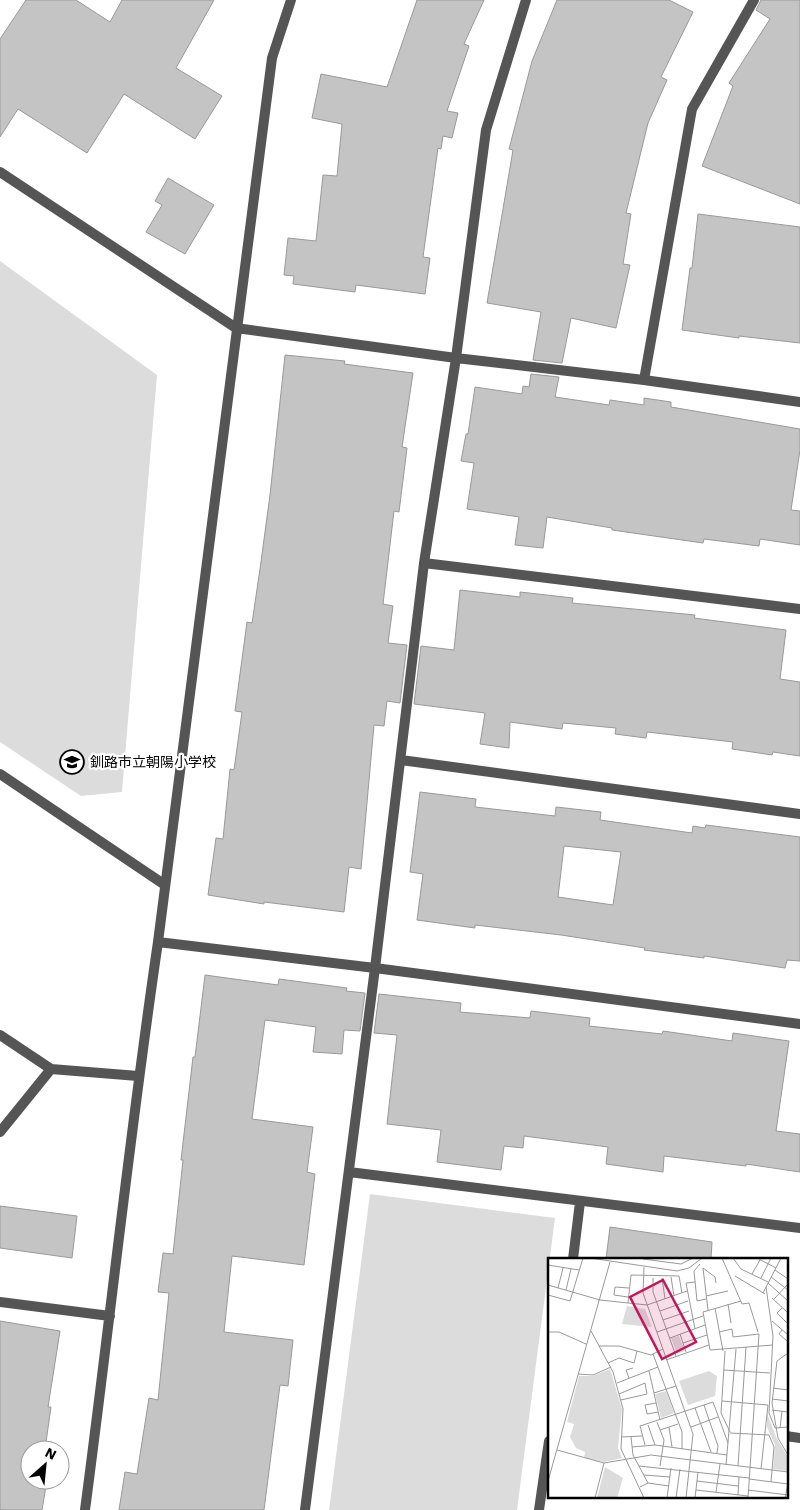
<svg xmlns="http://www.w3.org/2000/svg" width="800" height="1510" font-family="'Work Sans','Noto Sans JP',sans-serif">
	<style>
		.green { fill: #dcdcdc }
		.building { fill: #c4c4c4; stroke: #999; fill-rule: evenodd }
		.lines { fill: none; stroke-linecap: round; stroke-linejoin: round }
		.lane { stroke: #555; stroke-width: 10 }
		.street { stroke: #555; stroke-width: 10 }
		.labels { text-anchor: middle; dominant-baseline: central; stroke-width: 4.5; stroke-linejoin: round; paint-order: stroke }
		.poi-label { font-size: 14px; fill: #000; stroke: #fff; text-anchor: start }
		.inset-road { fill: none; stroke: #999; stroke-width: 1 }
		.view { fill: #c2185b; fill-opacity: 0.15; stroke: #c2185b; stroke-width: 2.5 }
		.inset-edge { fill: none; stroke: #000; stroke-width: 2.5 }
	</style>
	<rect width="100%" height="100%" fill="#fff"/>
	<!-- green -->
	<path class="green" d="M0,261l157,114 -35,417 -41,4 -81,-54z
		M370,1194l185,24 -38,292h-188z"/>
	<!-- building -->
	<path class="building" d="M26,0h50l34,22 12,-22h92l-38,68 46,28 -27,43 -71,-45 -37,59 -69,-44 -18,28v-98z
		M417,0h67l-20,44 5,2 -22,65 11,2 -6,25 -9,-2 -2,13 -3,-1 -15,109 7,1 -5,36 -69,-9 -1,7 -62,-8 1,-8 -10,-1 4,-37 28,3 7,-66 14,1 5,-52 -30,-6 9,-44 66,13z
		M557,0h112l24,12 -32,65 6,3 -19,43 -22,90 5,1 -8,50 7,1 -14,63 -45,-10 -9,45 -29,-3 8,-48 -54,-9 26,-153 -4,-1 23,-88z
		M761,0h39v204l-98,-38 31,-80 -4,-3 41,-64 -14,-9z
		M168,178l46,27 -29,49 -39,-22 16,-27 -7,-4z
		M698,214l102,13v116l-61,-7v2l-57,-8 8,-62h2z
		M285,355l60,6 -1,3 69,9 -11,74 5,1 -8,64 -5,-1 -11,93 10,2 -5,37 19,2 -7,58 -13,-2 -3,25 -10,-1 -13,144 -12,-2 -5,45 -80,-10v2l-56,-9 8,-57 7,1 7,-70 4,1 8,-58 -7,-1 12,-89 5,1 8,-54 10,-74z
		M531,374l28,3 -4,20 54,8 1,-5 34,5v-7l27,4v5l129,22v21l-9,60 9,1v34l-40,-6 -1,7 -55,-7 -1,4 -91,-13v-2l-65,-11 -4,31 -28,-3 4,-28 -52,-8 7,-46 -13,-2 5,-27h2l7,-47 47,7 1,-8 6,1z
		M460,590l60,7v-5l53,6 -1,5 123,12 -1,3 92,12 -6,49 20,3v74l-27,-4 -1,3 -40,-6 1,-7 -86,-10 -1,6 -31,-4 1,-6 -53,-5 -1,6 -52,-7 -1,26 -29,-4 5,-31 -71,-9 7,-58 33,4z
		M420,792l56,7 -1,8 80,9 1,-9 45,5 -1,8 92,13 1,-7 12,2 1,-3 94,12v124l-13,-1 -2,8 -81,-12v2l-60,-8 1,-2 -84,-13 -86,-10v3l-58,-8 6,-46 -13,-2zM564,846l57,6 -8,53 -55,-8z
		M205,975l73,10 1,-6 68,9 -1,3 19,2 -5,38 -16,-1 -2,24 -29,-2 3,-25 -51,-7 -13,99 61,8 -6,45 8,2 -11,91 -72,-9 -8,76 69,8 -5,46 -8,-1 -16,125h-145l6,-38 12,2 12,-76 9,2 11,-107 -11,-1 5,-39 10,1 10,-94h-2l12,-103h2z
		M379,994l82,9 -1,9 70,6 1,-7 59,7 -1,8 73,8 1,-3 69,10 1,-8 56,8 -13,90 24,3v38l-54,-8v2l-82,-10 -1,16 -57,-8 2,-17 -84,-11 -1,12 -19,-2 -3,24 -64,-8 4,-32 -54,-6 10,-89 -23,-2z
		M0,1206l77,10 -5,42 -72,-10z
		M610,1227l102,15 -1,17h-105z
		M0,1321l60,10 -12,76h3l-5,35h6l-1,8h-21v30h17l-5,30h-42z"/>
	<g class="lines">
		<!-- lane -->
		<path class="lane" d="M0,774l165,111
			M0,1035l51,34
			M0,1132l51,-63 87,7"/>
		<!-- street -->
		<path class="street" d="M0,172l236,156 220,30 188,22 156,22
			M644,380l48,-271 62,-109
			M424,563l376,46
			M401,760l399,54
			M158,942l217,26 425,56
			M349,1172l451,56
			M573,1259l7,-57
			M0,1302l110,14
			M786,1436l14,2
			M85,1510c25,-189 45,-379 73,-568l114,-884 19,-58
			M305,1510l70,-542 49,-405 32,-205 30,-228 40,-130
			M539,1510l10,-69"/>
	</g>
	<!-- icons -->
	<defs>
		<g id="school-ring" transform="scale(1.25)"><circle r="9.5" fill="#fff" stroke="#000" stroke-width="1.5"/><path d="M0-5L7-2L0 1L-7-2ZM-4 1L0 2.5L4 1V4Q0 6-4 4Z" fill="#000"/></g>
	</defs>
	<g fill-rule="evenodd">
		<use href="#school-ring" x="72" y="762"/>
	</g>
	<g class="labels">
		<!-- poi labels -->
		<g class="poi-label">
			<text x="90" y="762">釧路市立朝陽小学校</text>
		</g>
	</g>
	<!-- overview -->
	<g transform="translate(548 1258)">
		<rect width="240" height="240" fill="#fff"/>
		<path d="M79,48l18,3 7,18 -30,-3zM131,78l6,15 -8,3 -6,-16zM62,111l12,40 -4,39 4,10 -18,4 -20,-4 1,-6 -9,-4 -6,-11 4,-13 -7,-2 12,-46h14zM161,113l8,5 -2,20 -27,9 -9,-24zM118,133l8,22 -13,5 -6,-24zM219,155l9,24 12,20v14l-15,-2 2,-24 -8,-18zM57,209l18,11 -6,20h-20z" fill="#dcdcdc"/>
		<path class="inset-road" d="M42,0l87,13 12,-3 13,-10M174,0l20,46 7,-1 9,29M185,0l8,11 27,13M209,0l19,10M95,1l38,5 12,-6M152,6l-6,7 3,30 9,-2M0,7l31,5M96,9l-1,26 50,141 -7,64M155,10l5,42M155,10l12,9 1,6M227,12l13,9M204,16l8,-14M187,18l30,18M123,19l3,19M223,19l17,13M105,20v14l23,64M114,20l3,21M213,20l10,-20M220,25l20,18M0,27l52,15 47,5 40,-14M218,29l7,49 -4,77 6,15 13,-1M10,30l5,-20M18,32l5,-21M215,35l18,-35M0,37l22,6 13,-43M158,38l22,-5M80,39l-14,-2 1,-8 14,1M224,40l16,15M226,41l14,-15M193,43l-38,11 7,38 63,-5M80,45l3,-28 48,1 3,17M180,46l3,19M167,50l8,43M234,50l-5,5 11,11M112,53l28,-10M115,62l26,-9M224,63l16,14M147,71l-9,-46 9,-1M234,72l-3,4 9,8M43,73l22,41 10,37 -2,40 23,49M0,74h11l27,12M109,74l46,-16M171,74l13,-3 1,8 26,-3 -11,164M132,76l6,18M122,80l35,-13M135,85l24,-8M51,88h20l32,9 12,-6M177,93l-4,62 9,19M240,95l-11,8 -5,42 6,35 10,17M105,96l29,78v17M118,102l43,-15M60,105l11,-5 15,5 3,-12M176,112l46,3M101,113l11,49M30,116l15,1 18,-8M81,120l-3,-8 7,-2M69,125l41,-16M225,130l15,2M106,135l22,-7M71,136l26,-11 2,11 -26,6M224,141l16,2M174,143l46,4 -7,64M108,145l-11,2 1,4 1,5 11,-2M156,147l14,41 -1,7M147,150l16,44M224,152l16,2M109,164l7,18 -4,26M100,167l7,20M121,169l3,20M143,169l27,-10M232,170l2,-17M112,172l18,-6M182,175l39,2 5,12 -3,35M73,179l21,-1M83,179l2,18 15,28M97,187l-5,-19 73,-24 15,41M84,189l23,-2 72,10M9,192l47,13 47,-8 137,17M178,207l10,-116M91,208l110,12M190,208l8,-119M96,217l26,2M201,221l39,5M0,223l62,-219M149,223l41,5M92,229l8,-4 21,3M148,232l52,6M200,232l40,5M168,234l4,-28M190,237l1,-18M47,240l9,-35M119,240l4,-30M128,240l4,-29M147,240l3,-26M237,240l3,-15"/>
		<path class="view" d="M115,22l33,62 -34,17 -32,-62z"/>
		<rect width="240" height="240" class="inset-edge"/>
	</g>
	<!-- north arrow -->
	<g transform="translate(45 1465) rotate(27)"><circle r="24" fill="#ffffff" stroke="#999999"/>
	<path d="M0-4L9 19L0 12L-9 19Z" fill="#000000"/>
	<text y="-8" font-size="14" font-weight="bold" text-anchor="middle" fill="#000000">N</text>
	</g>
</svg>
